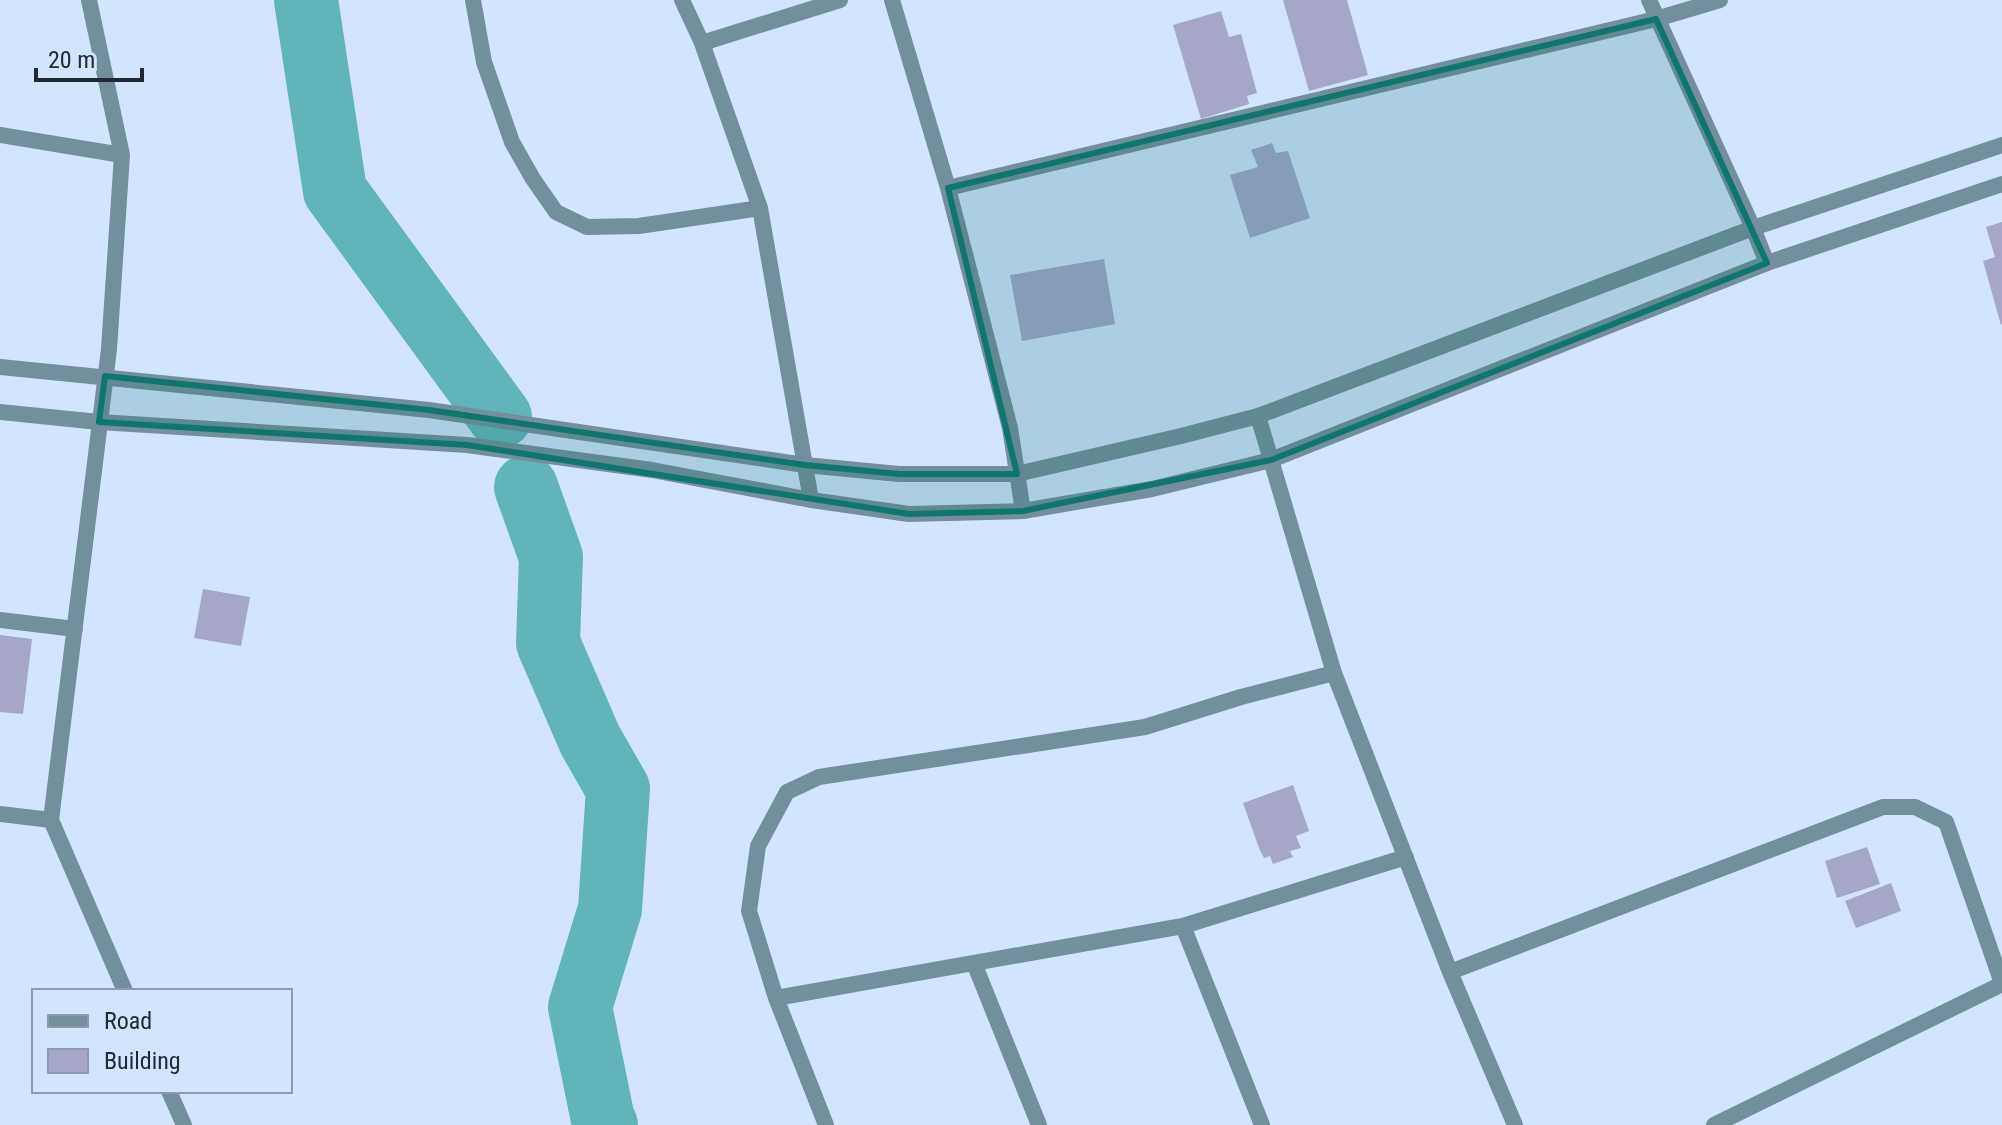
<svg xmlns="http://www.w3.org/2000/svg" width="2002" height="1125" font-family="'Roboto Condensed',sans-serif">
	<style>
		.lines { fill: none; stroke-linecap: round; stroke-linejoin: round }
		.river { stroke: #61b5b8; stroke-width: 64 }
		.building { fill: #a5a6c8 }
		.minor { stroke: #738f9c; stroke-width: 16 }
		.tertiary { stroke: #738f9c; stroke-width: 16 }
		.marked { fill: #0f766e; fill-opacity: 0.2; stroke: #0f766e; stroke-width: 6; stroke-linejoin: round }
	</style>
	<rect width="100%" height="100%" fill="#d2e5fd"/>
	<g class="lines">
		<!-- river -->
		<path class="river" d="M306,0l29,191 165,226
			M526,487l25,70 -3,86 42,97 28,49 -8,120 -30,98 23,113 3,5"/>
	</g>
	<!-- building -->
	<path class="building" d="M1283,0h64l21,75 -59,16z
		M1221,11l8,26 12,-3 16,59 -10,3 2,8 -48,15 -28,-94z
		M1272,143l4,10 12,-2 22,67 -60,20 -20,-63 28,-8 -7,-17z
		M2002,222v102l-1,1 -18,-64 12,-4 -9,-30z
		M1104,259l11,65 -93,17 -12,-66z
		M203,589l47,8 -9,49 -47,-8z
		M0,635l32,4 -9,75 -23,-2z
		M1293,785l16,46 -13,5 5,12 -11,3 3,6 -20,7 -3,-8 -6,2 -5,-10 -16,-45z
		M1867,847l13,37 -43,14 -12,-37z
		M1891,883l10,28 -45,17 -11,-27z"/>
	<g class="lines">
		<!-- minor -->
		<path class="minor" d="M89,0l33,155 -13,194 -58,471 74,171
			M473,0l11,62 28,80 21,37 23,33 31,15 52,-1 121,-18
			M682,0l20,43
			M892,0l56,188 62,240 13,83
			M1649,0l104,228 14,35
			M0,135l122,20
			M948,188l708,-169 64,-19
			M1258,416l76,257 116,299 65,153
			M811,500l-51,-292 -58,-165 138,-43
			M0,620l75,9
			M0,814l51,6
			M1183,926l79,199
			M974,963l65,162
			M1450,972l433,-165h32l31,15 56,161
			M776,998l407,-72 223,-69
			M169,1091l15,34
			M826,1125l-50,-127 -27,-87 9,-65 29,-54 32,-15 326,-50 96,-30 93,-24
			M1714,1125l288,-141"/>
		<!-- tertiary -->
		<path class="tertiary" d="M0,367l429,43 376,55 94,9h118l164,-38 77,-20 495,-188 249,-83
			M0,412l99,10 368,23 185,25 159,30 98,14 114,-3 129,-22 119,-29 496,-197 235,-79"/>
	</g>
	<!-- marked area -->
	<path class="marked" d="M1656,19l111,244 -496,197 -248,51 -114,3 -442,-69 -368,-23 6,-46 324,34 376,55 94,9h118l-69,-286z"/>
	<!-- legend -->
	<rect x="32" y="989" width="260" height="104" fill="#d2e5fd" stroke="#8b9aad" stroke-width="2"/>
	<rect x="48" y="1015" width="40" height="12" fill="#738f9c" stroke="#8b9aad" stroke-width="2"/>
	<text x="104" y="1029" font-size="24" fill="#202934">Road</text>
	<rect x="48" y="1049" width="40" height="24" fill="#a5a6c8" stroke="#8b9aad" stroke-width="2"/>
	<text x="104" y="1069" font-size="24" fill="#202934">Building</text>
	<!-- scale -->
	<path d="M36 68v12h106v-12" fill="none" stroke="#202934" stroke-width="4"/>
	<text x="48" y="68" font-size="24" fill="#202934" stroke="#d2e5fd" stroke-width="6" paint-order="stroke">20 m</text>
</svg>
